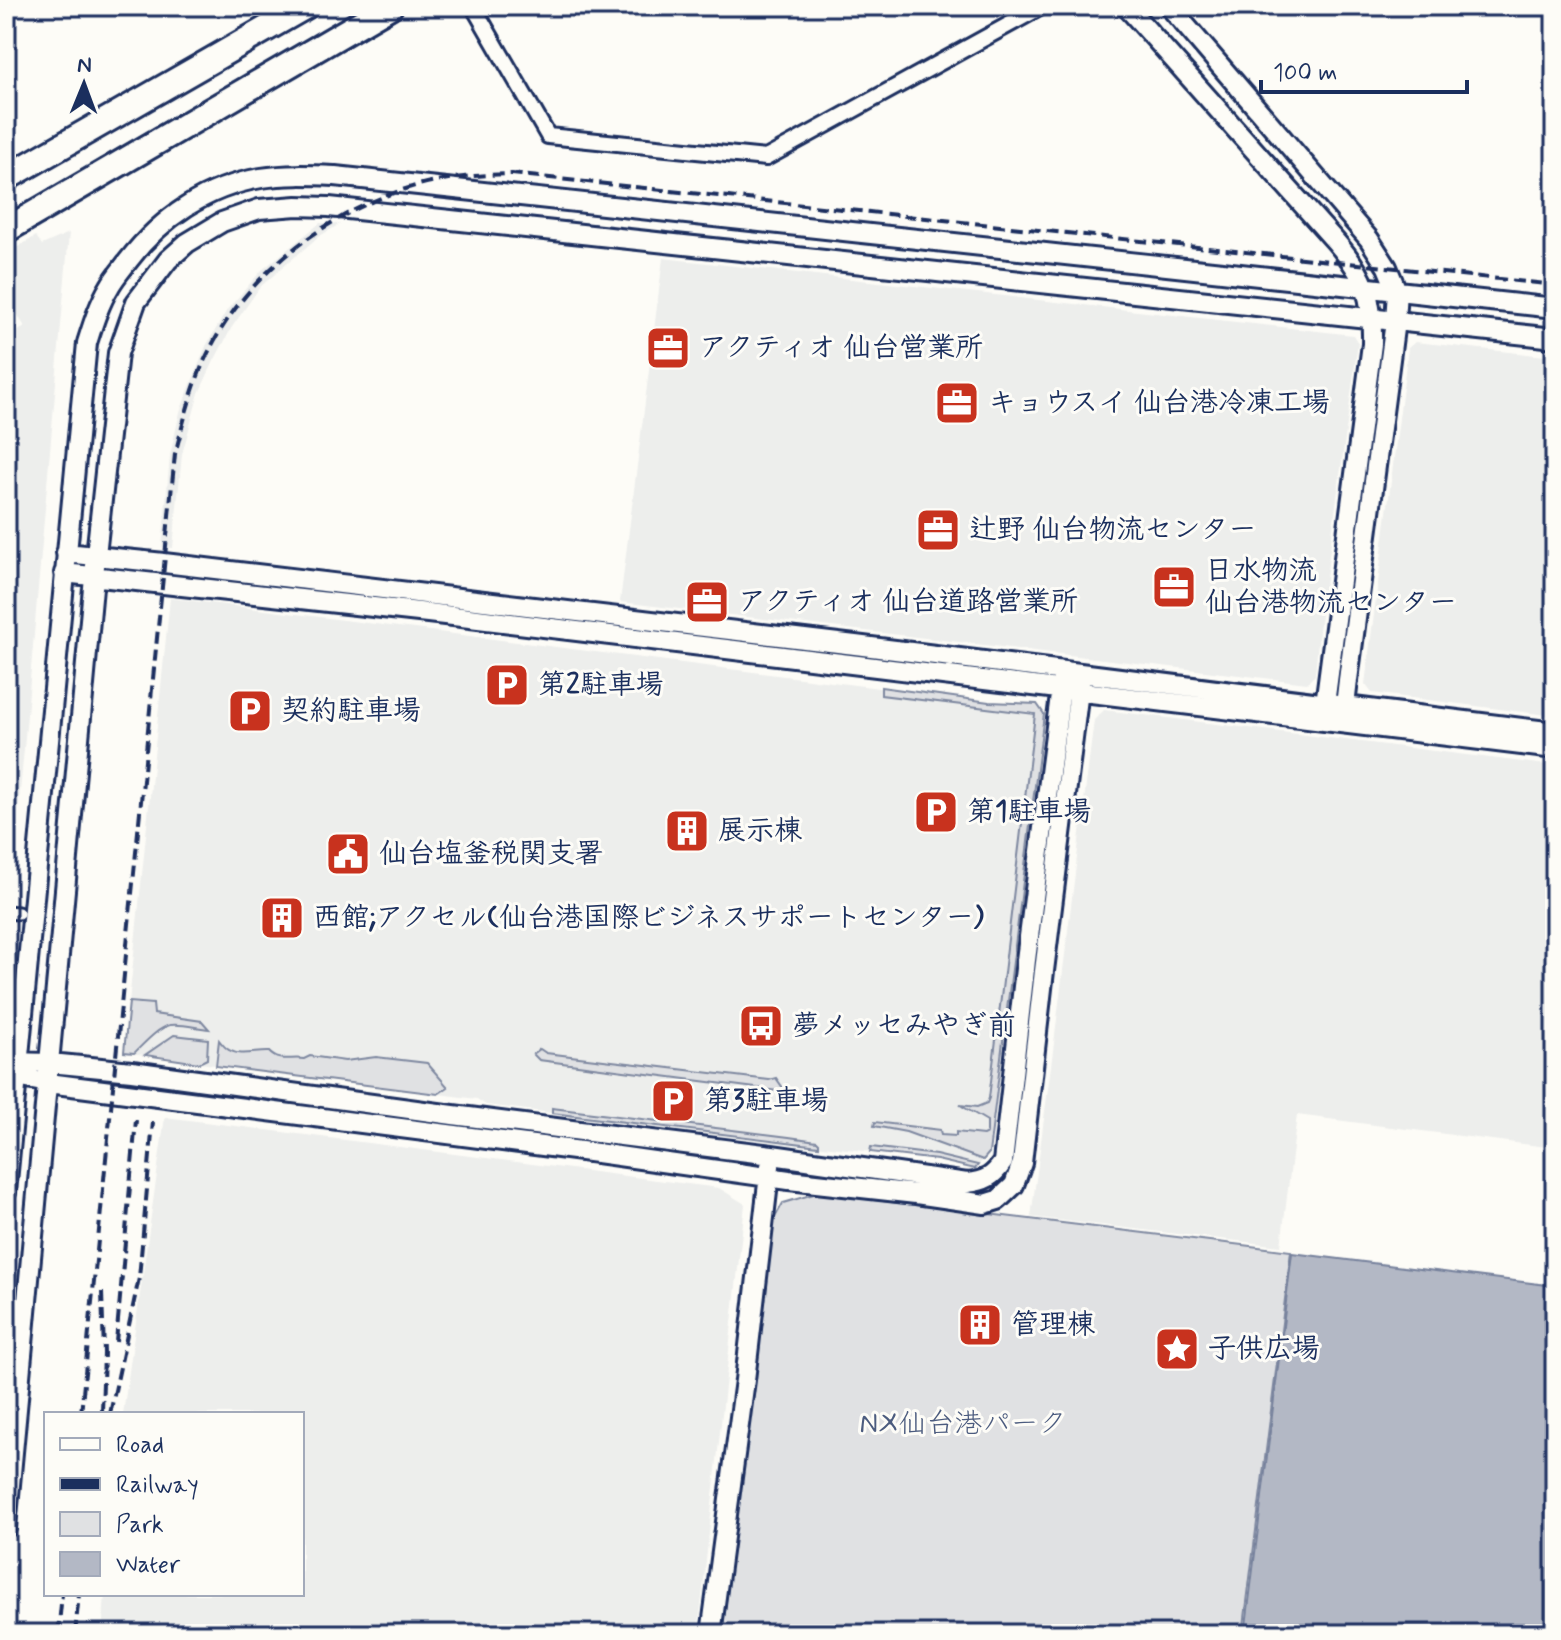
<svg xmlns="http://www.w3.org/2000/svg" width="1561" height="1640" font-family="Mynerve,'Klee One',sans-serif">
	<style>
		.built { fill: #edeeec }
		.green { fill: #e0e1e3; stroke: #7e88a0; stroke-width: 2 }
		.water { fill: #b3b8c5; stroke: #76819c; stroke-width: 2 }
		.lines { fill: none; stroke-linecap: round; stroke-linejoin: round }
		.pedestrian-casing { stroke: #1b2f5e; stroke-width: 17 }
		.minor-casing { stroke: #1b2f5e; stroke-width: 20 }
		.tertiary-casing { stroke: #1b2f5e; stroke-width: 24 }
		.primary-casing { stroke: #1b2f5e; stroke-width: 30 }
		.pedestrian { stroke: #fdfcf7; stroke-width: 11 }
		.minor { stroke: #fdfcf7; stroke-width: 14 }
		.tertiary { stroke: #fdfcf7; stroke-width: 18 }
		.primary { stroke: #fdfcf7; stroke-width: 24 }
		.rail { stroke: #1b2f5e; stroke-width: 4; stroke-dasharray: 12 6; stroke-linecap: butt }
		.labels { text-anchor: middle; dominant-baseline: central; stroke-width: 6; stroke-linejoin: round; paint-order: stroke }
		.poi-label { font-size: 28px; font-weight: bold; fill: #1b2f5e; stroke: #fdfcf7; text-anchor: start }
		.park-label { font-size: 28px; fill: #4c5c7f; stroke: #fdfcf7 }
	</style>
	<rect width="100%" height="100%" fill="#fdfcf7"/>
	<filter id="ink" filterUnits="userSpaceOnUse"><feTurbulence type="fractalNoise" baseFrequency=".0125" numOctaves="2"/><feDisplacementMap in="SourceGraphic" scale="16" xChannelSelector="R" yChannelSelector="G"/><feConvolveMatrix kernelMatrix="1 2 1 2 8 2 1 2 1" color-interpolation-filters="sRGB"/></filter>
	<g filter="url(#ink)">
		<!-- built -->
		<path class="built" d="M320,223l20,1 -22,13 -58,50 -28,40 -18,34 -15,32 -17,61 -9,94 -11,-1 8,-91 10,-44 26,-66 21,-36 35,-40z
			M69,233l-45,516 -18,192v-603l19,-11 -19,-31v-42l30,-18 6,9z
			M663,258l690,77 5,8 -39,287 -4,45 -8,8 -687,-81z
			M1415,342l140,15v359l-183,-23 -7,-9 43,-336z
			M170,598l819,104 48,2 7,10 -55,439 -14,16 -38,-9 -451,-55 -9,-6 -278,-36 -75,-11z
			M1104,710l451,56v382l-258,-33 -16,131 -250,-29 23,-174 40,-323z
			M165,1117l554,71 26,16 -47,430h-596l3,-40h197v-180h-179z"/>
		<!-- green -->
		<path class="green" d="M881,687l108,15 48,2 7,10 -55,439 -6,7 -77,-28 -32,-6 1,-4 65,8 1,5 15,1v-4l27,3 4,-2v-12l-27,-16 17,2 10,-4 2,-5 46,-384 -154,-19z
			M129,1002l24,2 1,10 48,7 7,8c-12,-1 -28,-6 -39,-4 -14,4 -26,19 -36,28l-10,-1z
			M174,1035l34,4 -1,20 -8,4 -54,-8z
			M219,1040c3,4 6,8 10,10 12,7 27,1 40,2 10,11 21,5 35,7l6,-3 35,5 31,-4 51,6 21,24 -10,7 -222,-28z
			M540,1049l6,4 223,27 7,-2 7,10 -5,3 -239,-31 -6,-6z
			M552,1108l237,29 28,4 2,2v3l-267,-33z
			M871,1147l65,8 42,10 -3,4 -38,-9 -67,-8z
			M817,1193l474,58 -48,383h-521l51,-413 10,-18z"/>
		<!-- water -->
		<path class="water" d="M1292,1253l263,33v348h-310z"/>
		<g class="lines">
			<!-- pedestrian casing -->
			<g class="pedestrian-casing">
				<path id="pedestrian" d="M6,912l12,1"/>
			</g>
			<!-- minor casing -->
			<g class="minor-casing">
				<path id="minor" d="M473,6l75,130 218,22 277,-152"/>
			</g>
			<!-- tertiary casing -->
			<g class="tertiary-casing">
				<path id="tertiary" d="M1126,6l210,236c30,35 37,56 36,102l-47,360 4,8
					M1169,6l200,233 18,28 10,24 -2,30 -47,359 -3,26 -5,7
					M66,553l98,10 691,82 700,87
					M64,573l364,40 1127,136
					M9,1062l41,1 82,8 321,44 319,40 195,28c18,-2 26,-6 36,-21l23,-202 37,-288
					M6,1075l42,8 549,70 192,27 127,14 69,10 13,-4 16,-15 8,-22 22,-192 37,-297
					M6,1192l81,-849c6,-19 12,-39 23,-57 5,-9 12,-17 18,-25 33,-43 78,-74 133,-83 25,-4 49,-3 74,-2l1220,132
					M6,1528l90,-973 22,-202 18,-51 32,-42 19,-17 35,-21 37,-13 38,-3 32,1 1226,131
					M711,1634l34,-254 25,-214"/>
			</g>
			<!-- primary casing -->
			<g class="primary-casing">
				<path id="primary" d="M6,178l300,-172
					M6,230l384,-224"/>
			</g>
			<!-- pedestrian -->
			<use href="#pedestrian" class="pedestrian"/>
			<!-- minor -->
			<use href="#minor" class="minor"/>
			<!-- tertiary -->
			<use href="#tertiary" class="tertiary"/>
			<!-- primary -->
			<use href="#primary" class="primary"/>
			<!-- rail -->
			<path class="rail" d="M102,1292l2,61 -2,59
				M116,1342l20,-222
				M81,1414l94,-960c8,-30 15,-59 27,-88 37,-87 123,-154 213,-180 31,-9 65,-11 97,-12l1043,111
				M110,1414l29,-136 14,-156
				M58,1634l4,-40
				M75,1634l4,-40"/>
		</g>
	</g>
	<!-- icons -->
	<defs>
		<g id="office-square" transform="scale(2.3)"><rect x="-9" y="-9" width="18" height="18" rx="4" fill="#c8321e" stroke="#fdfcf7"/><path d="M-6-3h4V-5.5h4V-3h4V5H-6ZM-1-4.5V-3h2v-1.5ZM-6 0V1H6V0Z" fill="#fff"/></g>
		<g id="parking-square" transform="scale(2.3)"><rect x="-9" y="-9" width="18" height="18" rx="4" fill="#c8321e" stroke="#fdfcf7"/><path d="M-3.5-5.5H1a3.5 3.5 0 0 1 0 7H-1V5.5H-3.5ZM-1-3.4V-.6H.8a1.4 1.4 0 0 0 0-2.8Z" fill="#fff"/></g>
		<g id="building-square" transform="scale(2.3)"><rect x="-9" y="-9" width="18" height="18" rx="4" fill="#c8321e" stroke="#fdfcf7"/><path d="M-4-6H4V6H1V3H-1V6H-4ZM-2.5-4.3h1.7v1.8h-1.7ZM.8-4.3h1.7v1.8H.8ZM-2.5-1h1.7V.8h-1.7ZM.8-1h1.7V.8H.8Z" fill="#fff"/></g>
		<g id="civic-square" transform="scale(2.3)"><rect x="-9" y="-9" width="18" height="18" rx="4" fill="#c8321e" stroke="#fdfcf7"/><path d="M-.6-6.5H3V-4.5H.6V-3L4-1V1h2V6H-6V1h2V-1L-.6-3ZM-1.2 2.5V6h2.4V2.5Z" fill="#fff"/></g>
		<g id="bus-square" transform="scale(2.3)"><rect x="-9" y="-9" width="18" height="18" rx="4" fill="#c8321e" stroke="#fdfcf7"/><path d="M-5-6H5V4H4V6H2V4H-2V6H-4V4H-5ZM-3.5-4V0h7V-4ZM-3.5 1.2v1.5H-2V1.2ZM2 1.2v1.5H3.5V1.2Z" fill="#fff"/></g>
		<g id="sight-square" transform="scale(2.3)"><rect x="-9" y="-9" width="18" height="18" rx="4" fill="#c8321e" stroke="#fdfcf7"/><path d="M0-6L1.8-2.2L6-1.7L2.9 1.2L3.7 5.4L0 3.3L-3.7 5.4L-2.9 1.2L-6-1.7L-1.8-2.2Z" fill="#fff"/></g>
	</defs>
	<g fill-rule="evenodd">
		<use href="#office-square" x="668" y="348"/>
		<use href="#office-square" x="957" y="403"/>
		<use href="#office-square" x="938" y="530"/>
		<use href="#office-square" x="1174" y="587"/>
		<use href="#office-square" x="707" y="602"/>
		<use href="#parking-square" x="507" y="685"/>
		<use href="#parking-square" x="250" y="711"/>
		<use href="#parking-square" x="936" y="812"/>
		<use href="#building-square" x="687" y="831"/>
		<use href="#civic-square" x="348" y="854"/>
		<use href="#building-square" x="282" y="918"/>
		<use href="#bus-square" x="761" y="1026"/>
		<use href="#parking-square" x="673" y="1101"/>
		<use href="#building-square" x="980" y="1325"/>
		<use href="#sight-square" x="1177" y="1349"/>
	</g>
	<g class="labels">
		<!-- poi labels -->
		<g class="poi-label">
			<text x="699" y="348">アクティオ 仙台営業所</text>
			<text x="988" y="403">キョウスイ 仙台港冷凍工場</text>
			<text x="969" y="530">辻野 仙台物流センター</text>
			<text x="1205" y="571">日水物流<tspan x="1205" dy="32">仙台港物流センター</tspan></text>
			<text x="738" y="602">アクティオ 仙台道路営業所</text>
			<text x="538" y="685">第2駐車場</text>
			<text x="281" y="711">契約駐車場</text>
			<text x="967" y="812">第1駐車場</text>
			<text x="718" y="831">展示棟</text>
			<text x="379" y="854">仙台塩釜税関支署</text>
			<text x="313" y="918">西館;アクセル(仙台港国際ビジネスサポートセンター)</text>
			<text x="792" y="1026">夢メッセみやぎ前</text>
			<text x="704" y="1101">第3駐車場</text>
			<text x="1011" y="1325">管理棟</text>
			<text x="1208" y="1349">子供広場</text>
		</g>
		<!-- park labels -->
		<g class="park-label">
			<text x="963" y="1424">NX仙台港パーク</text>
		</g>
	</g>
	<!-- margin -->
	<rect width="1561" height="1640" fill="none" stroke="#fdfcf7" stroke-width="32"/>
	<rect x="16" y="16" width="1529" height="1608" fill="none" stroke="#1b2f5e" stroke-width="3" filter="url(#ink)"/>
	<!-- legend -->
	<rect x="44" y="1412" width="260" height="184" fill="#fdfcf7" stroke="#a3aaba" stroke-width="2"/>
	<rect x="60" y="1438" width="40" height="12" fill="#fdfcf7" stroke="#a3aaba" stroke-width="2"/>
	<text x="116" y="1452" font-size="24" fill="#1b2f5e">Road</text>
	<rect x="60" y="1478" width="40" height="12" fill="#1b2f5e" stroke="#a3aaba" stroke-width="2"/>
	<text x="116" y="1492" font-size="24" fill="#1b2f5e">Railway</text>
	<rect x="60" y="1512" width="40" height="24" fill="#e0e1e3" stroke="#a3aaba" stroke-width="2"/>
	<text x="116" y="1532" font-size="24" fill="#1b2f5e">Park</text>
	<rect x="60" y="1552" width="40" height="24" fill="#b3b8c5" stroke="#a3aaba" stroke-width="2"/>
	<text x="116" y="1572" font-size="24" fill="#1b2f5e">Water</text>
	<!-- north arrow -->
	<g transform="translate(84 84) rotate(1)" stroke="#fdfcf7" stroke-width="6" paint-order="stroke">
	<path d="M0-6L14 30L0 20L-14 30Z" fill="#1b2f5e"/>
	<text y="-12" font-size="22" font-weight="bold" text-anchor="middle" fill="#1b2f5e">N</text>
	</g>
	<!-- scale -->
	<path d="M1261 80v12h206v-12" fill="none" stroke="#1b2f5e" stroke-width="4"/>
	<text x="1273" y="80" font-size="24" fill="#1b2f5e" stroke="#fdfcf7" stroke-width="6" paint-order="stroke">100 m</text>
</svg>
